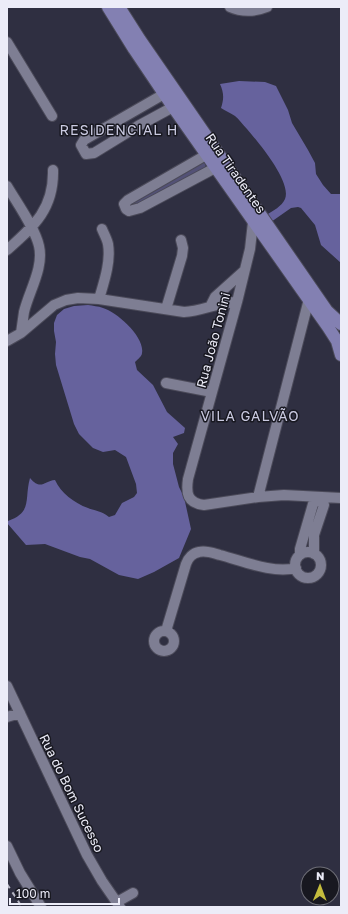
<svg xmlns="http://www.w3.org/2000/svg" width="348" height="914" font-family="'Golos Text',sans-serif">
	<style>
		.green { fill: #535176 }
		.forest { fill: #66629d }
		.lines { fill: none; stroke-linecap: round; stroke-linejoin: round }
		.minor-casing { stroke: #4b4a59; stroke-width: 12 }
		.major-casing { stroke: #4b4a59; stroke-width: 14 }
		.minor { stroke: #7e7e93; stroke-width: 10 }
		.major { stroke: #8380b2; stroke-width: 12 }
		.rail { stroke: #b6b6c4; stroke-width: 2; stroke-dasharray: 5 5; stroke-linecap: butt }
		.labels { text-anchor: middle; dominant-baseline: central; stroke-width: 3; stroke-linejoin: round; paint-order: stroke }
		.street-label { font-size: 13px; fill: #ececf8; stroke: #181820 }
		.neighbourhood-label { font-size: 14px; letter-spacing: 1px; fill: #cacae1; stroke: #181820 }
	</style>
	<rect width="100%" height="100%" fill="#2f2f41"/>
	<!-- green -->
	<path class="green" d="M203,161l3,3 -1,4 -74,40 -2,-5z"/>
	<!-- forest -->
	<path class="forest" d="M239,81l26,1 11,4 12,24 4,13 16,27 7,13 1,11 7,11 8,9h10v69l-20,-18 -6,-20 -14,-17 -3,-1 -7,1 -20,14 -5,-7c7,-4 16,-9 19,-16 7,-17 -27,-57 -38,-70 -4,-4 -8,-10 -12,-13 -4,-3 -10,-5 -14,-8 3,-9 3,-15 -1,-24z
		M88,305c5,1 10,1 15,3 14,4 42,29 39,45 0,3 -4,6 -7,9l2,8 16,15 14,27 18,16 -1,5 -11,4 5,7 -5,9v11l6,23 5,10 7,32 -12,29 -25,14 -16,7 -19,-4 -29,-16 -10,-2 -35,-13 -19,1 -19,-22 1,-2c25,-9 16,-22 22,-43 11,13 14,3 25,2 6,13 19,23 33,28 10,4 12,2 21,9l6,-2 7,-12 12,-6 3,-4 -1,-9 -10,-27 -11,-7 -12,2 -10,-4 -14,-14 -5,-10 -18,-59 -1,-11 1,-12 -2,-11v-8l3,-8 7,-6 10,-3z"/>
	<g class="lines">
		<!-- minor casing -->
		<g class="minor-casing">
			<path id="minor" d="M230,7c11,5 25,5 37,0
				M7,42l45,74
				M164,94l-80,46 -3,5 5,9 8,-1 44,-27 35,-19
				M206,155l-78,45 -4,4 2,5 3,2 11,-3 75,-40
				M7,186c10,17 28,42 32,60 5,22 -10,45 -15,66 -1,7 -2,14 -3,21
				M253,222l-3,27 -13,53 -49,177c-2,14 -1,24 16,26l54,-8 26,-2 57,3
				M7,250c27,-24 47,-41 46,-80
				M99,299c5,-17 12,-37 9,-55 -1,-5 -4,-10 -6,-15
				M211,305l4,-8 29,-26
				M166,309l16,-53 1,-8 -2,-8
				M7,341l14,-8 33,-28 12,-5 12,-2 21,1 85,13c19,-1 34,-10 53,-10
				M166,383l46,9
				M258,497l51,-198
				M295 565a13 13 0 1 1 26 0a13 13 0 1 1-26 0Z
				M300,555v-6l13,-45 8,-7 3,8 -10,30v19
				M166,631l20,-67c2,-6 7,-11 13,-12 7,-2 14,1 21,3 23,6 53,19 76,13
				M154 641a10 10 0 1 1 20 0a10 10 0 1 1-20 0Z
				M7,686l80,169 15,26 18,26
				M7,717l13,-4
				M7,846l13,27 21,34
				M117,902l16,-9"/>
		</g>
		<!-- major casing -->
		<g class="major-casing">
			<path id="major" d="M108,7l26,42 39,58 155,220 9,14 4,14
				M119,7l21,33 187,271 14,13"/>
		</g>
		<!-- minor -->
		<use href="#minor" class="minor"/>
		<!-- major -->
		<use href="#major" class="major"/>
		<!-- rail -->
		<path class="rail" d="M7,884l15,23"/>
	</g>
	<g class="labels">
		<!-- street labels -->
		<g class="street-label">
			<text transform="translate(236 173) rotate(55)">Rua Tiradentes</text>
			<text transform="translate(213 340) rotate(-75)">Rua João Tonini</text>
			<text transform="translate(72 793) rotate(64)">Rua do Bom Sucesso</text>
		</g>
		<!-- neighbourhood labels -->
		<g class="neighbourhood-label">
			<text x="119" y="129">RESIDENCIAL H</text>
			<text x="250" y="415">VILA GALVÃO</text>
		</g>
	</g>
	<!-- border -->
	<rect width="348" height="914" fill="none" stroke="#ececf8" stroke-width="16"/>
	<!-- north arrow -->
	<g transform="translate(320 886) rotate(1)"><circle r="19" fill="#181820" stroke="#6d6d76"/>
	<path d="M0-3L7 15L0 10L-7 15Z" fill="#c4bc3d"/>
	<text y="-6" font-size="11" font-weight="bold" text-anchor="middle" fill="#ececf8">N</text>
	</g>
	<!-- scale -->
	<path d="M10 898v6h109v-6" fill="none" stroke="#ececf8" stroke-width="2"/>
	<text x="16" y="898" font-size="12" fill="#ececf8" stroke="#181820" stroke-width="3" paint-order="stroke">100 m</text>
</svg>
